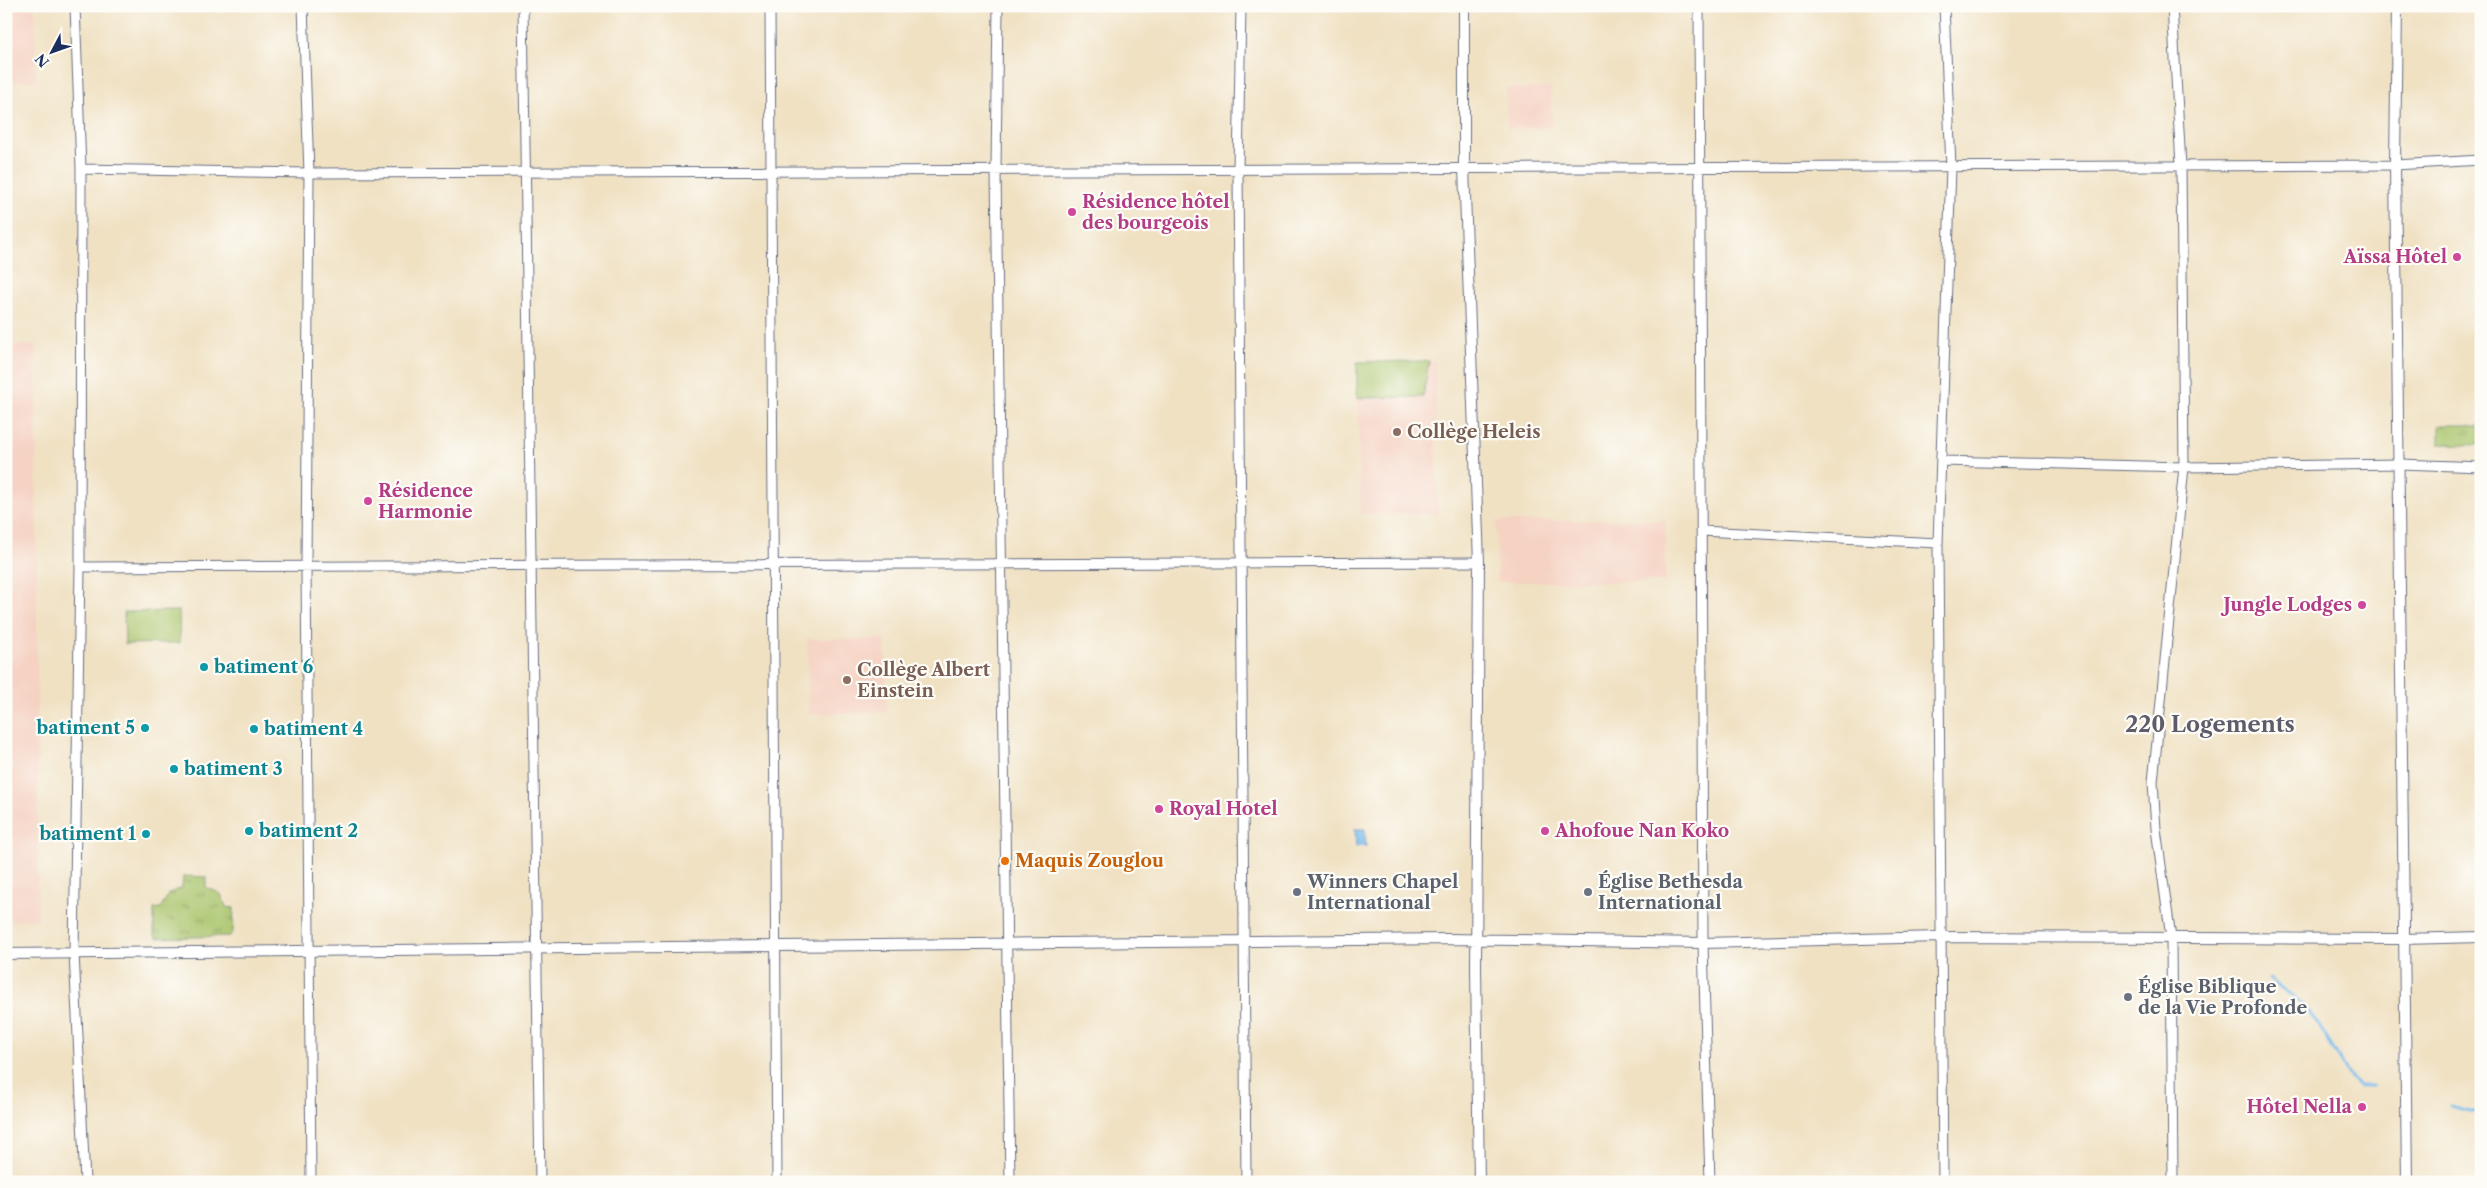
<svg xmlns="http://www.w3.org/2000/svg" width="2487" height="1188" font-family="'Libre Caslon Text',serif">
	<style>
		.built { fill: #f5d2c2 }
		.grass { fill: url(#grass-tufts); stroke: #627a64 }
		.park { fill: #a9c46b; stroke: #627a64 }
		.water { fill: #75b9eb; stroke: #4874a4 }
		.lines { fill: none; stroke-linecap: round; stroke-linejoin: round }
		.stream { stroke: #75b9eb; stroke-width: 3 }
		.minor-casing { stroke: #666d81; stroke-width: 11 }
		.tertiary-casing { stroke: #666d81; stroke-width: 12 }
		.minor { stroke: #fff; stroke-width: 9 }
		.tertiary { stroke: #fff; stroke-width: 10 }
		.hotel-dot { fill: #d1479c; stroke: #fdfcf7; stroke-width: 2 }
		.education-dot { fill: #8d6e63; stroke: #fdfcf7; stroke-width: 2 }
		.culture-dot { fill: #0f9aa8; stroke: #fdfcf7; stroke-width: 2 }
		.food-dot { fill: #e8710a; stroke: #fdfcf7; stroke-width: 2 }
		.worship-dot { fill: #6b7280; stroke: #fdfcf7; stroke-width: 2 }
		.labels { text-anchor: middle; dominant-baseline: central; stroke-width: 4.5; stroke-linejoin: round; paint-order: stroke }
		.hotel-label { font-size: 18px; font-weight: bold; fill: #b23c85; stroke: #fdfcf7; text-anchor: start }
		.education-label { font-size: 18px; font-weight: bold; fill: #785e54; stroke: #fdfcf7; text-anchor: start }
		.culture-label { font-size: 18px; font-weight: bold; fill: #0d838f; stroke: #fdfcf7; text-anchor: start }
		.food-label { font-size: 18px; font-weight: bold; fill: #c56008; stroke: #fdfcf7; text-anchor: start }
		.worship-label { font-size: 18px; font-weight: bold; fill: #5b616d; stroke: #fdfcf7; text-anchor: start }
		.district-label { font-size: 22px; font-weight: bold; fill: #5e5c6b; stroke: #fdfcf7 }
	</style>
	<defs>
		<pattern id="grass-tufts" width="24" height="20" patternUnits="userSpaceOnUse" patternTransform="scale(1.25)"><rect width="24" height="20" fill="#a9c46b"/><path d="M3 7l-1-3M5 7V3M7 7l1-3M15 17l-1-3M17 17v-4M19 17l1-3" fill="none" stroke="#89a05b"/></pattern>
	</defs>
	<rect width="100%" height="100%" fill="#fdfcf7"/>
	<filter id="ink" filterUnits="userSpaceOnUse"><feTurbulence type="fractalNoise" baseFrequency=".02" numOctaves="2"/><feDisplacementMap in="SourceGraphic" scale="10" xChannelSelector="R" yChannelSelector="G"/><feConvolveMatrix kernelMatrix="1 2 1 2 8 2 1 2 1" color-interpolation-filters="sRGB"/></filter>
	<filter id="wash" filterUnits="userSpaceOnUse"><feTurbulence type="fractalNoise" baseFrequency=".0096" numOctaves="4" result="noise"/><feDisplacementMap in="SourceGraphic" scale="20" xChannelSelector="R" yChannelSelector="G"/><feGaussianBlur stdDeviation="1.12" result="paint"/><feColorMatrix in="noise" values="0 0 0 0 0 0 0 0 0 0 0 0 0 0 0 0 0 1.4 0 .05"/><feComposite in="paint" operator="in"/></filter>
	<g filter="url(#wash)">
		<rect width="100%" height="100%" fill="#f0e1c3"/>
		<!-- built -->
		<path class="built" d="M6,6h29l1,75h-30z
			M1506,88h45l1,39 -45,1z
			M6,345h30l2,574 -32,1z
			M1435,361l3,153h-78l-3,-152z
			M1665,520v62h-168l-1,-61z
			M807,639h78l2,73 -78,2z"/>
		<!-- grass -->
		<path class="grass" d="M2440,425h39v20l-39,-1z
			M183,876l23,1v10l15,7 5,13 8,1 -1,24 -3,4 -73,2 -3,-4v-25l7,-1 8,-15 13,-5z"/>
		<!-- park -->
		<path class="park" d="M1429,361l-6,36 -66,1v-36z
			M179,611l1,32 -55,1 -1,-32z"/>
		<!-- water -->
		<path class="water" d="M1355,829h10l1,17 -10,1z"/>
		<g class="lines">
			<!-- stream -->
			<path class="stream" d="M2269,979l34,25 18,25 29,48 10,9h13
				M2450,1105l31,8"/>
		</g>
	</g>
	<g filter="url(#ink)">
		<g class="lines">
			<!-- minor casing -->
			<g class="minor-casing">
				<path id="minor" d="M75,6l6,163 -1,398 -6,386 11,229
					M303,6l6,167 -3,393 5,616
					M523,6l17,1176
					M770,6l7,1176
					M998,6l-2,164 14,1012
					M1241,6l-3,163 8,1013
					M1699,6l4,937 7,239
					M2172,6l9,160 3,301 -31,315 3,47 15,109 2,244
					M81,169l228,4 2086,-8 86,-5
					M1941,461l243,6 216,-3 81,3
					M1701,531l237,12
					M80,567l1399,-5
					M1943,1182l-5,-639 13,-376 -7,-161"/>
			</g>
			<!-- tertiary casing -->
			<g class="tertiary-casing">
				<path id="tertiary" d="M1464,6v162l15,394 -3,406 3,214
					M2397,6l-2,159 12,1017
					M6,954l1441,-15 256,4 237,-6 463,2 78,-2"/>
			</g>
			<!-- minor -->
			<use href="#minor" class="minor"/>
			<!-- tertiary -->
			<use href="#tertiary" class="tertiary"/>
		</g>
	</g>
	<!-- markers -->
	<g class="hotel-dot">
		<circle cx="1072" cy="212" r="5"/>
		<circle cx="2457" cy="257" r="5"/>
		<circle cx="368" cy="501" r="5"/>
		<circle cx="2362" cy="605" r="5"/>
		<circle cx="1159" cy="809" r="5"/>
		<circle cx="1545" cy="831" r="5"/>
		<circle cx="2362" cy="1107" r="5"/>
	</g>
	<g class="education-dot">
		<circle cx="1397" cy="432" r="5"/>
		<circle cx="847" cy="680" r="5"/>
	</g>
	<g class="culture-dot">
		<circle cx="204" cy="667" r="5"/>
		<circle cx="145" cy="728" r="5"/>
		<circle cx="254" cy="729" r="5"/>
		<circle cx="174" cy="769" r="5"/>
		<circle cx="249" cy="831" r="5"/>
		<circle cx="146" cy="834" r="5"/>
	</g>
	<circle class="food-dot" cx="1005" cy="861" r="5"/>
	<g class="worship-dot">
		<circle cx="1297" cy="892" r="5"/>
		<circle cx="1588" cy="892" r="5"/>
		<circle cx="2128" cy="997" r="5"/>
	</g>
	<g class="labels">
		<!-- hotel labels -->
		<g class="hotel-label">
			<text x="1082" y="202">Résidence hôtel<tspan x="1082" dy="21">des bourgeois</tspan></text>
			<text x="2447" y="257" text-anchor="end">Aïssa Hôtel</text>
			<text x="378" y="491">Résidence<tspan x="378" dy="21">Harmonie</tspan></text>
			<text x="2352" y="605" text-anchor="end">Jungle Lodges</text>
			<text x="1169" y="809">Royal Hotel</text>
			<text x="1555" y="831">Ahofoue Nan Koko</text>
			<text x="2352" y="1107" text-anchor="end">Hôtel Nella</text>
		</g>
		<!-- education labels -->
		<g class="education-label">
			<text x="1407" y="432">Collège Heleis</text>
			<text x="857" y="670">Collège Albert<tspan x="857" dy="21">Einstein</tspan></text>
		</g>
		<!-- culture labels -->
		<g class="culture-label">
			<text x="214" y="667">batiment 6</text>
			<text x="135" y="728" text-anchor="end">batiment 5</text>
			<text x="264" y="729">batiment 4</text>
			<text x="184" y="769">batiment 3</text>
			<text x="259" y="831">batiment 2</text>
			<text x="136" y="834" text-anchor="end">batiment 1</text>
		</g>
		<!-- food labels -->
		<g class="food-label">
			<text x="1015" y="861">Maquis Zouglou</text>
		</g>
		<!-- worship labels -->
		<g class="worship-label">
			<text x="1307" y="882">Winners Chapel<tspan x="1307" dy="21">International</tspan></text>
			<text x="1598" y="882">Église Bethesda<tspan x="1598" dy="21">International</tspan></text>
			<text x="2138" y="987">Église Biblique<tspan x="2138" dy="21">de la Vie Profonde</tspan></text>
		</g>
		<!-- district labels -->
		<g class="district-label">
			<text x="2210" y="724">220 Logements</text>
		</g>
	</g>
	<!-- margin -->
	<rect width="2487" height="1188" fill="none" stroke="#fdfcf7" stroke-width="25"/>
	<!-- north arrow -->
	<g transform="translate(52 52) rotate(229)" stroke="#fdfcf7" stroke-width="4" paint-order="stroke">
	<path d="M0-4L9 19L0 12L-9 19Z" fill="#1b2f5e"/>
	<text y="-8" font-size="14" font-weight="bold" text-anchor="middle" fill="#1b2f5e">N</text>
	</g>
</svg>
